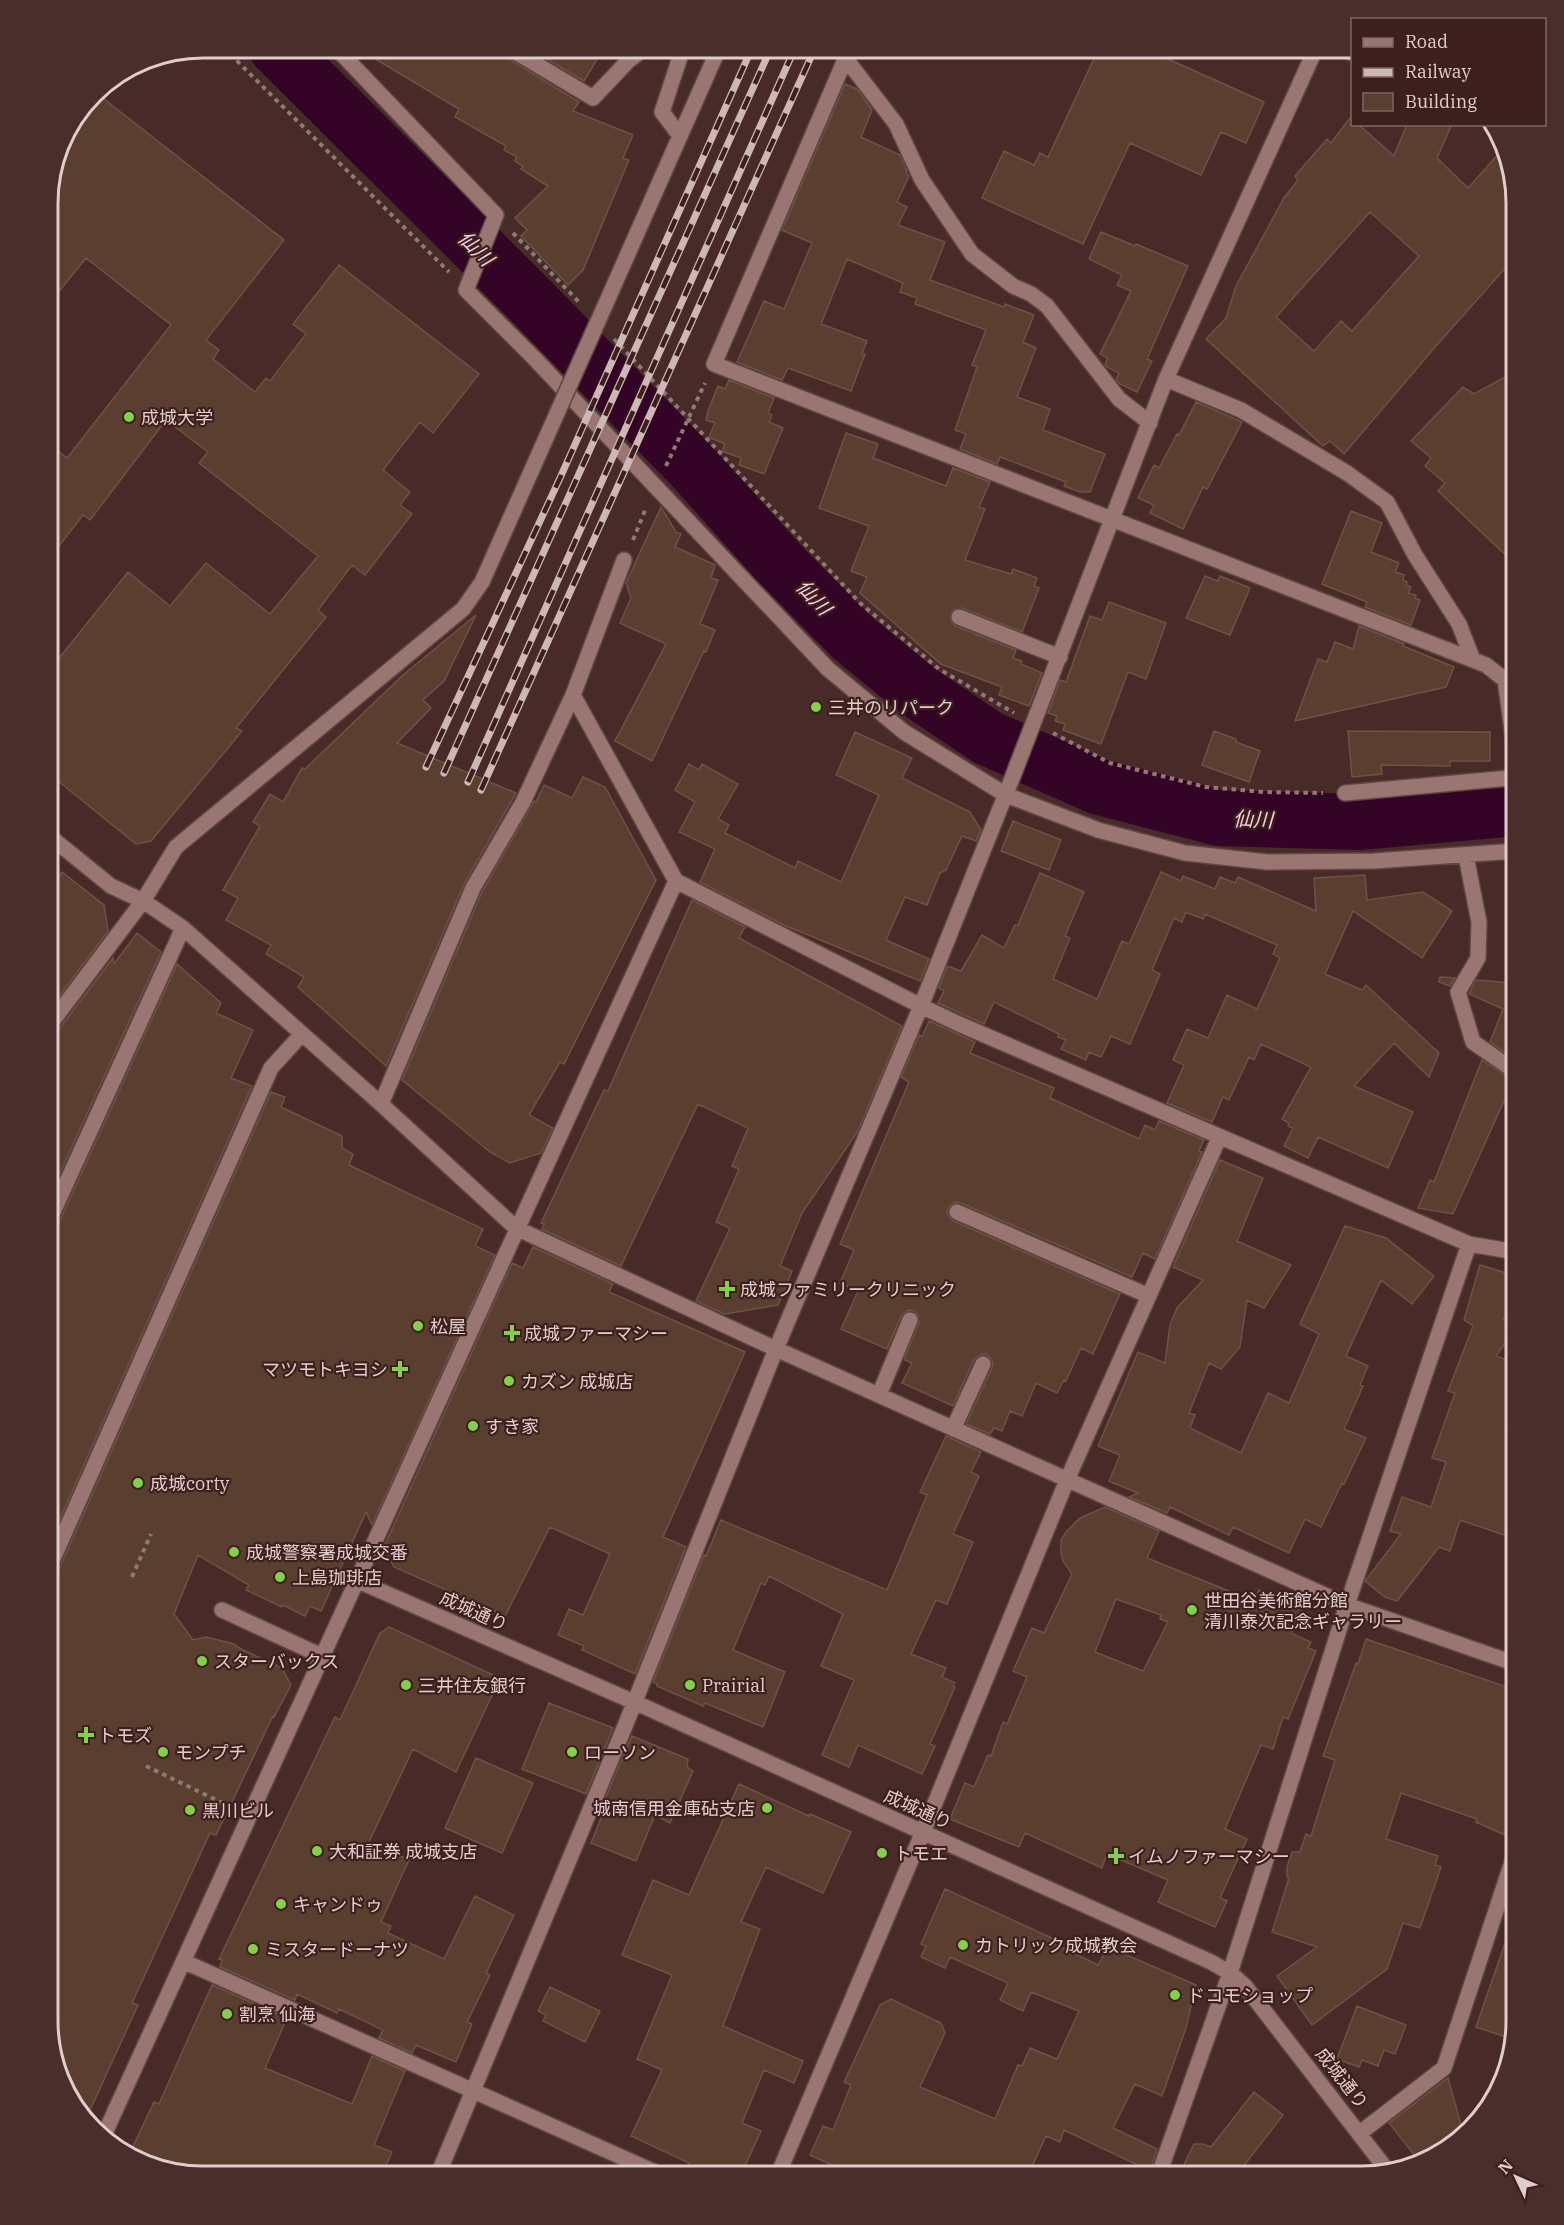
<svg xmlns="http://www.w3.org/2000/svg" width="1564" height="2225" font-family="'IBM Plex Serif','Noto Sans JP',serif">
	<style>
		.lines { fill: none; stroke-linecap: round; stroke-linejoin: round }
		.river { stroke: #330425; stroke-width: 56 }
		.building { fill: #5a3f31; stroke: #6f5244; stroke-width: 1.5; fill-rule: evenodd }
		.minor-casing { stroke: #5f4644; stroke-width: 18 }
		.path { stroke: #917876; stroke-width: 4; stroke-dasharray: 4.5 4.5; stroke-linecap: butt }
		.minor { stroke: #997672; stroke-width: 15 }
		.rail-casing { stroke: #cdb8b6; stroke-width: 7 }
		.rail { stroke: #3d201e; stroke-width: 4.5; stroke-dasharray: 14; stroke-linecap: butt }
		.minor-bridge-casing { stroke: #5f4644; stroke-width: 18; stroke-linecap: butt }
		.minor-bridge { stroke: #997672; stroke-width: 15 }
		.poi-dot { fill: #84cf4d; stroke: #3d201e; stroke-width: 2 }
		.labels { text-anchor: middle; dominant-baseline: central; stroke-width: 4.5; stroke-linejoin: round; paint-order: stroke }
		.poi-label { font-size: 18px; fill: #e1cdcb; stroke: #3d201e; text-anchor: start }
		.street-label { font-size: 18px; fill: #e1cdcb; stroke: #3d201e }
		.water-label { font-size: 20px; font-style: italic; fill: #f9d1e8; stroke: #3d201e }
		.rim { fill: none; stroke: #e1cdcb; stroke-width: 3 }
	</style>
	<rect width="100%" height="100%" fill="#482a28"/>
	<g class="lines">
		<!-- river -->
		<path class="river" d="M277,48l256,255 160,164 88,98 71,72 66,54 70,47 111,49 120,31 140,4 157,-14"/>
	</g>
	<!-- building -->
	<path class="building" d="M357,48h134l88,54 -6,9 60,24 -10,23 6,2 -46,110 -15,15 -47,-49 6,-6 -12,-12 33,-32 -27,-17 2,-3 -8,-5 2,-4 -13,-7 2,-4 -51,-29 4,-8z
		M550,48h54l-20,33 -39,-23z
		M1099,48h74l-5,11 96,43 -18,41 -25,-11 -20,43 -71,-32 -47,101 -101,-46 22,-47 30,14 6,-12 8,4z
		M845,84l12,5 15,21 -11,27 39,18 7,16 -1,2 3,3 -12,26 10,5 -9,18 47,17 -15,38 74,27 1,-3 29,11 -11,27 13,6 -19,49 33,12 -7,21 62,24 -15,38h-10l-16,-6 2,-4 -66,-25 -3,7 -37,-15 6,-15 -11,-4 22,-63 -5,-2 14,-35 -71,-26 2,-6 -17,-6 3,-9 -56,-24 -26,65 46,17 -5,12 3,1 -14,37 -63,-23 -6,12 -45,-18 27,-61 20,8 28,-66 -30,-13z
		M95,92l189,148 -78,100 13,10 -6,9 42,33 11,-14 4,3 36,-47 -13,-10 46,-59 140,109 -46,59 -13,-11 -37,48 27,22 -10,13 12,9 -47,61 -13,-10 -34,45 8,7 -90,111 6,3 -91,110 -15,3 -88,-71v-101l80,-100 42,34 36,-43 64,51 48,-58 -119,-93 9,-11 -42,-32 -76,100 -7,-5 -35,45v-117l19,15 104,-133 -85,-67 -38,47v-112l12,-50z
		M1350,118l3,6h5l36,32 13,-32h45l-15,34 31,30 34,-38 14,53v53l-80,90 -92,108 -14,-13 -7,5 -117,-107 20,-21 10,-32 48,-88 14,-18 -3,-4 32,-37 4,4zM1370,212l49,44 -67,75 -11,-10 -27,30 -38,-34z
		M1101,232l34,14 1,-2 52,22 -41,93 5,2 -15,31 -17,-8 -4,-4 3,-7 -12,-6 -2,-2 3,-7 -8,-4 31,-63 -14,-6 5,-10 -33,-16z
		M1516,371v194l-78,-74 7,-8 -20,-17 6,-8 -20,-17 52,-54 11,7z
		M729,380l45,18 -6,15 4,2 -3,7 14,6 -19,46 -25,-9 2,-7 -19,-7 3,-7 -16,-7 6,-14 -9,-3 2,-9 10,-25 7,3z
		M1196,402l46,20 -35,67 -4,-2 -20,42 -33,-16 4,-8 -16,-7 16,-33 5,3 18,-34 2,1z
		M846,433l32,11 -5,14 73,28 7,-18 37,14 -11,25 6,2 -20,51 46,14 2,-5 24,9 -3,8 5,2 -17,44 -60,-24 -9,2 -3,9 5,7 61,24 -3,8 9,3 -1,3 21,9 -13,33 -30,-11 3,-8 -61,-23 -81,-71 7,-16 -16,-6 18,-45 -50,-18z
		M661,507l15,25 5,2 -6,13 40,18 -4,13 7,2 -18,44 15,6 -9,22 -2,-1 -52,110 -37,-20 51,-97 -46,-21 11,-25 -5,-15z
		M1351,511l31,12 -11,29 28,11 -4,9 9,3 -1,5 4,2 -1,3 5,2 -3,6 8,2 -1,3 5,2 -9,25 -46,-18 2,-5 -45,-18z
		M1205,576l13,5 2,-5 30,12 -20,47 -44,-17z
		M1109,602l57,21 -20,56 -18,-7 -27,72 -38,-14 2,-6 -10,-3 2,-5 -9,-3 12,-33 6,2 24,-66 12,4z
		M476,615l-32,66 -21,19 8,8 -34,35 119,50 -52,91 -78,182 -88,-79 6,-10 -38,-23 5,-9 -45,-25 12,-22 -15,-8 37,-64 -7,-4 17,-28 13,8 19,-34 3,1 98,-94z
		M1359,626l45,18 -1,2 51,21 -8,20 -151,34 23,-62 9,3 8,-20 18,7z
		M1214,731l22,8v3l24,9 -11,31 -47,-17z
		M1348,731l142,1v29h-40v5l-69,-1 1,9 -30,3z
		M855,732l57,26 -10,20 68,34 11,18 -5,11 -14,-5 -16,34 -6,3 -13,32 -22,-8 -19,43 43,19 -9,22 -136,-56 -84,-43 15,-33 -36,-17 16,-30 -20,-12 14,-26 10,6 3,-6 36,20 -20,35 11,6 -4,8 70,35 3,-7 43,21 38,-87 -43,-20z
		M583,777l22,10 51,93 -92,184 -4,-2 -31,53 24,13 -12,25 -31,10 -20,-11 -88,-72 80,-188 52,-91 2,1 8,-17 28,13z
		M1013,821l48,19 -12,30 -48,-19z
		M48,870l10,7 4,-5 42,33 4,26 -60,80z
		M1161,872l20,9 2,-5 32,13 5,-12 15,6 3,-6 78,34 -2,-33 51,-3 2,25 56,-8 29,19 -30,47 -69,-47 -28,63 37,16 4,-5 73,68 -10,24 -35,-34 -40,43 59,26 -25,56 -70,-31 -10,21 -24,-12 9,-18 -5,-2 1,-3 -7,-4 29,-52 -50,-23 -7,16 -5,-3 -20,43 -6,-3 -11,25 -45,-19 17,-38 -11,-5 14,-31 21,9 19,-43 30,14 23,-51 -7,-4 4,-9 -72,-31 -2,5 -17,-7 -4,10 -8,-4 -22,52 8,4 -30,70 -19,-8 -10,21 -12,-5 -3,8 -25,-11 5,-9 -8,-3 1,-3 -65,-32 -10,22 -46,-21 6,-12 -5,-3 8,-22 14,5 21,-36 22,13 11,-23h3l22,-52 44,19 -19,44 5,2 -17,41 44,20 25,-58 7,3z
		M692,900l53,27 -6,11 163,88 -44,105 -56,82 -22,53 12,5 -14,34 -53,9 -29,-13 34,-73 -14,-6 23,-53 -7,-3 16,-38 -50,-24 -77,162 -79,-37 2,-5 -3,-1 63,-133 4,1z
		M137,933l24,19 -113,247v-162l8,-4 57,-75 1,6z
		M177,964l44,39 -5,10 37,17 -22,48 21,8 -204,460v-313l9,-6z
		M1440,977l15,1 -5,8 -11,-4z
		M1476,980l37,3 3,-3v80l-26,-18 13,-33 -34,-15z
		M929,1021l46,21 -5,11 84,35 -4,10 89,41 6,-14 10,5 4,-9 45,19 -5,11 3,1 -47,107 -12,-6 -11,24 -171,-74 -6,-1 -7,6 -1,6 6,7 167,73 -27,60 -12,-6 -15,33 -2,-1 -7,13 -21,-10 -14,33 -12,-5 -8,20 -8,-3 -4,6 -24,-10 26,-56 1,-5 -5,-8 -6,-1 -8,5 -21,47 -51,-23 10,-20 -7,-3v-3l14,-34 -1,-8 -4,-4 -6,-1 -7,6 -14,33 -46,-20 17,-38 -18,-8 14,-33 -14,-6 69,-162 -8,-5 18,-42 3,2z
		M1482,1060l31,21 -60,133 -35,-6 12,-28 4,2z
		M271,1092l14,5 -4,10 61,29v12l11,6 -4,11 134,64 -8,17 20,9 -123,270 -6,-13 -45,99 -11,-5 -5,10 -22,-11 -1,2 -36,-17 3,-5 -51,-30 -24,59 19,26 13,-3 28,7 7,5 41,19 9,17 -17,32 -1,-1 -57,119 -6,-2 -78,170 6,2 -51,112 -18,-17 -21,-78v-442l9,-6z
		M1220,1160l43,18 -26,63 54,24 -27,43 -17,-8 -7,47 -19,22 -12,-6 -20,50 6,2 -5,13 51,25 27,-60 21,10 30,-69 -19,-10 45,-98 41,12 48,38 -22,28 -31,-24 -35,76 22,10 -8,19 3,1 -19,43 22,9 -22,46 -2,-1 -21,44 -16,-8 -16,34 -56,-26 -4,8 -59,-28 -3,6 -38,-16 9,-4 -29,-12 11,-26 -22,-9 40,-94 27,11 5,-38 7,-17 26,-28 -30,-13z
		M533,1247l80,37 -4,8 136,60 -82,185 23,10 -51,127 -53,-24 2,-4 -26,-11 11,-26 14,6 27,-61 -60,-27 -45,89 -111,-49 -10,-20 128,-284 11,5z
		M1480,1265l23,7 13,17v12l-13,18 13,9 -20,28 20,7v34l-11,30 11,4v108l-56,-19 -10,31 -11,-4 -42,54 -12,-4 -20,-16 36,-47 -11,-3 12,-34 29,10 15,-45 -14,-4 23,-65 -7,-2 25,-65 -9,-6z
		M946,1436l35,16 -10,20 8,4 -26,58 20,8 -26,62 -11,-4 -25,54 35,14 -4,9 13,6 -2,3 2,1 -25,57 5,2 -13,28 -64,-29 -9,22 -27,-12 32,-75 -33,-14 22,-52 -74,-38 -4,9 -4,-2 -28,67 52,22 -22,55 -58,-24 -2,3 -46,-20v-2l-4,-2 51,-127 2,1 15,-36 166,70 40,-95 -7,-3z
		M1105,1507l54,24 -12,27 107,43 5,-11 43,19 -11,24 20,9 -3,6 8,3 -28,68 -5,-2 -10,32 -12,-4 -36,84 22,10 -27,59 7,3 -12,26 -57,-25 10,-22 -61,-26 -5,14 -77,-35 -6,14 -69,-28 15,-36 9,4 14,-32 3,1 12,-34 4,2 20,-47 -14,-6 19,-43 12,5 28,-59 -9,-13 -2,-8v-13l5,-8 14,-14zM1116,1599l45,16 -1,4 8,3 -25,49 -48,-19z
		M389,1627l111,51 -44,94 -43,-23 -44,93 40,18 -28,62 10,4 -3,7 56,26 31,-63 39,19 -28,58 4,2 -23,47 5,2 -16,38 -40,-17 -4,8 -33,-15 4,-8 -44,-21 -2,4 -40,-19 -2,6 -75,-33 2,-7 -3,-1 116,-242 5,3 40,-87z
		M1366,1639l150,51v150l-40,-18 1,-3 -76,-26 -15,46 52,17 -3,9 6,2 -21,61 -17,-5 -16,46 -75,56 -35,-49 40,-29 -45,-15 17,-54 -2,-1v-10l5,-15h8l6,-18 5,2 24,-76 -12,-4 33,-93 2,1z
		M549,1703l64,25 -27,66 -64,-25z
		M632,1736l56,23 -1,8 6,4 -23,52 -15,-8 -19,46 -45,-18 16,-40 -3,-2z
		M476,1758l57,25 -31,70 -57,-25z
		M739,1784l70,32 1,-2 41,18 -28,61 -57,-26 -25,55 19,7 -37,97 80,35 -9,22 -30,-13 -22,53 19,8 -21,46h-32l-21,-10 2,-4 -58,-27 31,-66 -25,-11 35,-84 -50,-20 31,-75 36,15z
		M945,1889l109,50 -2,4 46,22 10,-18 88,38 -10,43 -24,68 -27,-12 -22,44 44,21 -7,22 -86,-41 -4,12 -14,-6 -19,41h-168l-49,-22 13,-29 10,4 18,-45 -7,-3 36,-77 11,-6 50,24 4,10 -25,54 75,32 23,-54 4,1 8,-18 27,11 22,-48 -48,-19 -8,19 -23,-11 8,-17 -58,-26 -5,11 -24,-11 5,-11 -5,-2z
		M1512,1923l4,1v95l-7,19 -33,-11z
		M212,1985l75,33 -22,50 87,36 20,-48 33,15 -31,74 18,7 -11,25h-188l-65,-20 26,-55 5,2z
		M550,1987l50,24 -15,31 -42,-21 3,-6 -8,-4z
		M1357,2006l49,19 -11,29 -11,-4 -6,16 -16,-6 -3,7 -22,-8z
		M1448,2078l15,54 -24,24 -20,5 -30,-38z
		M1254,2092l29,23 -48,62h-57l16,-33h9l8,3z"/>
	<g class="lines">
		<!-- minor casing -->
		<g class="minor-casing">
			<path id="minor" d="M336,48l160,167 -30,75 68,68 294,311 76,63 102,63 92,35 87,23 82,9 107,-1 142,-10
				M509,48l84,50 35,-37 17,-13
				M850,48l-136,316 772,301 19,15 11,79
				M1342,48l10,5
				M846,59l50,65 26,56 50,74 41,32 18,8 16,12 72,93 31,24
				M680,136l-18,-24 21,-64
				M607,301l112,-253
				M1166,379l75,31 106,63 40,29 28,53 44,69 14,36
				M959,617l101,40
				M573,695l103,186 245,125 38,18 510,220 47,8
				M1345,793l164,-15 7,-10
				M48,835l63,51 32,15 40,27 198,176 135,124 260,121 571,256 169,59
				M1466,856l13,66 -1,36 -20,34 15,50 43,30
				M48,1027l95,-126 33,-54 287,-238 19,-27 76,-171
				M381,1104l92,-216 50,-86 50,-107 51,-135
				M957,1212l192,84
				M48,1223l135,-295
				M879,1395l31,-75
				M953,1429l30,-65
				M48,1570l223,-502 31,-34
				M358,1581l276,121 577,260 19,11 15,13 142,184
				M222,1610l102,47
				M185,1962l481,215
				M1360,2133l84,-65 72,-218
				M104,2135c194,-417 380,-837 572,-1254
				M437,2177l188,-451 151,-377 145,-343 90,-225 155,-402 150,-331
				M777,2177l156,-369 134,-328 152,-342
				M1158,2177l72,-204 117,-368 122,-361"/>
		</g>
		<!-- path -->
		<path class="path" d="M224,48l225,224
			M513,233l67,70
			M614,339l246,264 79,66 75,44
			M666,466l39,-83
			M633,540l13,-32
			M1053,733l57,30 96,24 58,5 59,1
			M132,1577l19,-43
			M146,1766l85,41"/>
		<!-- minor -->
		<use href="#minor" class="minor"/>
		<!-- rail casing -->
		<g class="rail-casing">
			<path id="rail" d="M426,767l134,-289 192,-430
				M444,773l327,-725
				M468,782l327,-734
				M481,790l334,-742"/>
		</g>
		<!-- rail -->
		<use href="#rail" class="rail"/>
		<!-- minor-bridge casing -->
		<g class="minor-bridge-casing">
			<path id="minor-bridge" d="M558,411l49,-110"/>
		</g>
		<!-- minor-bridge -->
		<use href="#minor-bridge" class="minor-bridge"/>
	</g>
	<!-- markers -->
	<g class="poi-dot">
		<circle cx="129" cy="417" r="6"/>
		<circle cx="816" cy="707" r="6"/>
		<path d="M724 1280h6v6h6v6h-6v6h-6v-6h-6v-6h6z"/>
		<circle cx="418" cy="1326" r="6"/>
		<path d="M509 1324h6v6h6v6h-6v6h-6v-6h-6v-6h6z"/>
		<path d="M397 1360h6v6h6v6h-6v6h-6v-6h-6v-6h6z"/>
		<circle cx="509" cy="1381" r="6"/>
		<circle cx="473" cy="1426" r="6"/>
		<circle cx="138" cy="1483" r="6"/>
		<circle cx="234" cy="1552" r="6"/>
		<circle cx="280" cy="1577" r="6"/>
		<circle cx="1192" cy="1610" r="6"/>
		<circle cx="202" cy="1661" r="6"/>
		<circle cx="406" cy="1685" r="6"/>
		<circle cx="690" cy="1685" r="6"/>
		<path d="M83 1726h6v6h6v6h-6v6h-6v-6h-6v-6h6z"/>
		<circle cx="163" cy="1752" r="6"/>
		<circle cx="572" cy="1752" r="6"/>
		<circle cx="767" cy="1808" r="6"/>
		<circle cx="190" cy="1810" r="6"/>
		<circle cx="317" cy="1851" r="6"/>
		<circle cx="882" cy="1853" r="6"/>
		<path d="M1113 1847h6v6h6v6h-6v6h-6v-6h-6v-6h6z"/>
		<circle cx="281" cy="1904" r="6"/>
		<circle cx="963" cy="1945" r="6"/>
		<circle cx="253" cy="1949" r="6"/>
		<circle cx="1175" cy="1995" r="6"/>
		<circle cx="227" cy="2014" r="6"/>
	</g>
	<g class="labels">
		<!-- poi labels -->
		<g class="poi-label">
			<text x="141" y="417">成城大学</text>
			<text x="828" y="707">三井のリパーク</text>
			<text x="740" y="1289">成城ファミリークリニック</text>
			<text x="430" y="1326">松屋</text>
			<text x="524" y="1333">成城ファーマシー</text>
			<text x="388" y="1369" text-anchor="end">マツモトキヨシ</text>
			<text x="521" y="1381">カズン 成城店</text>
			<text x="485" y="1426">すき家</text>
			<text x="150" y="1483">成城corty</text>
			<text x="246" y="1552">成城警察署成城交番</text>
			<text x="292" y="1577">上島珈琲店</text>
			<text x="1204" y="1600">世田谷美術館分館<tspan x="1204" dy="21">清川泰次記念ギャラリー</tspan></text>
			<text x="214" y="1661">スターバックス</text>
			<text x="418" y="1685">三井住友銀行</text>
			<text x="702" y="1685">Prairial</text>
			<text x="98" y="1735">トモズ</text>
			<text x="175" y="1752">モンプチ</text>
			<text x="584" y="1752">ローソン</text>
			<text x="755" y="1808" text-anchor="end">城南信用金庫砧支店</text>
			<text x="202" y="1810">黒川ビル</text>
			<text x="329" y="1851">大和証券 成城支店</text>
			<text x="894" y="1853">トモエ</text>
			<text x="1128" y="1856">イムノファーマシー</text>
			<text x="293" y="1904">キャンドゥ</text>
			<text x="975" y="1945">カトリック成城教会</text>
			<text x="265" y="1949">ミスタードーナツ</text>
			<text x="1187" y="1995">ドコモショップ</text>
			<text x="239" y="2014">割烹 仙海</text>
		</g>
		<!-- street labels -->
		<g class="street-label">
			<text transform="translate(474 1611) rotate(24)">成城通り</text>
			<text transform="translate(918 1809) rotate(24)">成城通り</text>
			<text transform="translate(1342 2078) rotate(52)">成城通り</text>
		</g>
		<!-- water labels -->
		<g class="water-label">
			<text transform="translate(476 248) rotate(45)">仙川</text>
			<text transform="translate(814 597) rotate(47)">仙川</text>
			<text transform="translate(1253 819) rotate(2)">仙川</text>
		</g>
	</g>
	<!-- crop -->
	<path d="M0 0H1564V2225H0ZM203 58H1361A145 145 0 0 1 1506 203V2021A145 145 0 0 1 1361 2166H203A145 145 0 0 1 58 2021V203A145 145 0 0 1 203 58Z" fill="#4a2e2c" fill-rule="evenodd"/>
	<path class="rim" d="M203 58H1361A145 145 0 0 1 1506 203V2021A145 145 0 0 1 1361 2166H203A145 145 0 0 1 58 2021V203A145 145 0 0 1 203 58Z"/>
	<!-- legend -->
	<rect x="1351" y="18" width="195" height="108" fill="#3d201e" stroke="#7f6563" stroke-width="1.5"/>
	<rect x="1363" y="38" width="30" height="9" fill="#997672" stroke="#7f6563" stroke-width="1.5"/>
	<text x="1405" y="48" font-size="18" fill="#e1cdcb">Road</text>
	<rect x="1363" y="68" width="30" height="9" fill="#cdb8b6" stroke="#7f6563" stroke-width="1.5"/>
	<text x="1405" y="78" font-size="18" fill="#e1cdcb">Railway</text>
	<rect x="1363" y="93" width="30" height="18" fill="#5a3f31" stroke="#7f6563" stroke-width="1.5"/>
	<text x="1405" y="108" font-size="18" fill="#e1cdcb">Building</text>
	<!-- north arrow -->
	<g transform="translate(1516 2177) rotate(314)" stroke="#3d201e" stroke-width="4.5" paint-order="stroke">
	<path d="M0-4.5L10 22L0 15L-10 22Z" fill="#e1cdcb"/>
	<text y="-9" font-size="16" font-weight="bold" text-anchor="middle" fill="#e1cdcb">N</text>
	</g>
</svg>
